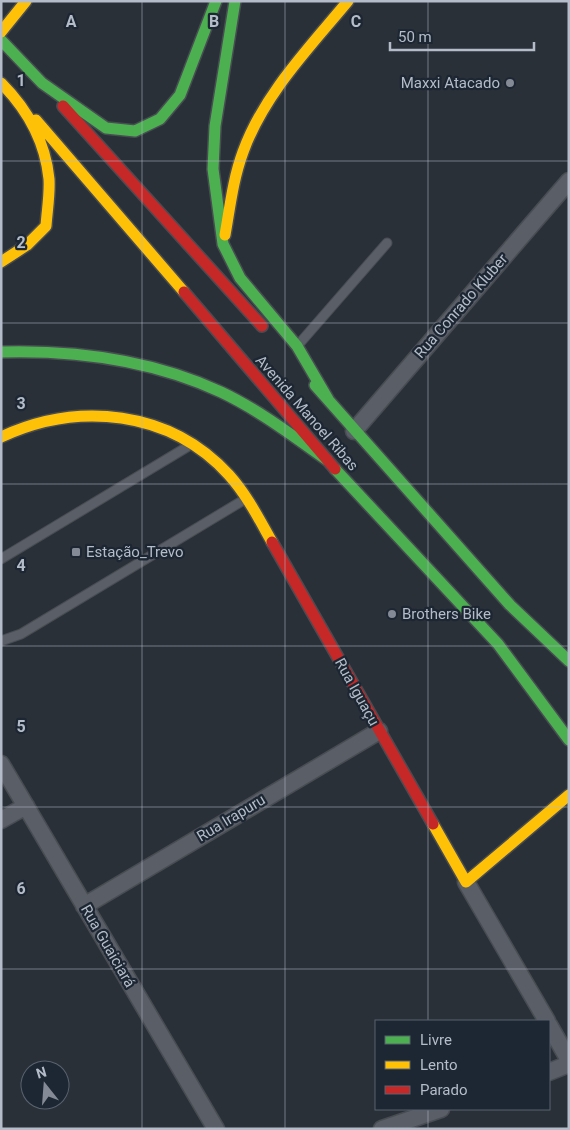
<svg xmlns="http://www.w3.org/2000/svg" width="570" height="1130" font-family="Roboto,sans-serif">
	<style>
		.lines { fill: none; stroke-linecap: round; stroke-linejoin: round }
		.lane-casing { stroke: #484c53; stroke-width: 11 }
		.street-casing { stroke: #484c53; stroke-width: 19 }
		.fast-casing { stroke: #484c53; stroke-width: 14 }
		.slow-casing { stroke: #484c53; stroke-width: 14 }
		.jam-casing { stroke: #484c53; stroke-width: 14 }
		.lane { stroke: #5a5e66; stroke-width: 9 }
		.street { stroke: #5a5e66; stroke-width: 16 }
		.fast { stroke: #4caf50; stroke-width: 11 }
		.slow { stroke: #ffc107; stroke-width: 11 }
		.jam { stroke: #c62828; stroke-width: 11 }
		.grid { fill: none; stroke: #b4bcc9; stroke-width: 1; stroke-opacity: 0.55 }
		.poi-dot { fill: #848b96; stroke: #1d2633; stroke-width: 2 }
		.labels { text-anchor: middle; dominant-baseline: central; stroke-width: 4.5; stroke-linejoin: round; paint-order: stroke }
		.poi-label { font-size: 15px; fill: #b4bcc9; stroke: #1d2633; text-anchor: start }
		.street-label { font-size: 15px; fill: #b4bcc9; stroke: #1d2633 }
		.grid-label { font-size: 16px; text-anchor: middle; font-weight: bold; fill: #b4bcc9; stroke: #1d2633; stroke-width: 4.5; stroke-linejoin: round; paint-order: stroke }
	</style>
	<rect width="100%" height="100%" fill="#2a3038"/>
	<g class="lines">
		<!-- lane casing -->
		<g class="lane-casing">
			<path id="lane" d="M299,344l88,-101
				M1,559l191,-115
				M1,641l20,-7 226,-136"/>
		</g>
		<!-- street casing -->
		<g class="street-casing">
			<path id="street" d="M354,431l215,-250
				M1,764l215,365
				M1,820l25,-14
				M466,882l81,139
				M84,906l295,-175
				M549,1025l20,35
				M549,1072l20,-8
				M382,1129l59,-20"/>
		</g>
		<!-- fast casing -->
		<g class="fast-casing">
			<path id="fast" d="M235,1l-20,125 -2,43 10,75 17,34 57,68 31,53
				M1,40l41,43 64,45 29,3 25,-12 20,-24 36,-94
				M1,352c75,-2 151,8 220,40 38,18 72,44 106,68
				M315,385l195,220 59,56
				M335,469l163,175 71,96"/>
		</g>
		<!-- slow casing -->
		<g class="slow-casing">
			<path id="slow" d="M1,32l25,-31
				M1,83c27,27 44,57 48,96 1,15 -2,32 -3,47l-19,19 -26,17
				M36,120l148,172
				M225,235c5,-28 8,-56 18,-83 21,-58 66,-104 105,-151
				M1,437c77,-36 169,-27 228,38 18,20 30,44 43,67
				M433,824l33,58 103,-87"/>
		</g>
		<!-- jam casing -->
		<g class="jam-casing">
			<path id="jam" d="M63,106l199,220
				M184,292l151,177
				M272,542l161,282"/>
		</g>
		<!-- lane -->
		<use href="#lane" class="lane"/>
		<!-- street -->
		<use href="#street" class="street"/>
		<!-- fast -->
		<use href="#fast" class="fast"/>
		<!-- slow -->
		<use href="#slow" class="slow"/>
		<!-- jam -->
		<use href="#jam" class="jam"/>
	</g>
	<!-- grid -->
	<path class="grid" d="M142,1v1128M285,1v1128M428,1v1020M1,161h568M1,323h568M1,484h568M1,646h568M1,807h568M1,969h568M428,1109v20"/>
	<!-- markers -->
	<g class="poi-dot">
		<circle cx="510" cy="83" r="5"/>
		<rect x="71" y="547" width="10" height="10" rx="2.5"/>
		<circle cx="392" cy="614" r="5"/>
	</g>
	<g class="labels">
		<!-- poi labels -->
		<g class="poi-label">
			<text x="500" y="83" text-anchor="end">Maxxi Atacado</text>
			<text x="86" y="552">Estação_Trevo</text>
			<text x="402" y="614">Brothers Bike</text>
		</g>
		<!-- street labels -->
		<g class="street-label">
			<text transform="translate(461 306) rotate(-49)">Rua Conrado Kluber</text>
			<text transform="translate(307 413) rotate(49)">Avenida Manoel Ribas</text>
			<text transform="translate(357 692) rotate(61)">Rua Iguaçu</text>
			<text transform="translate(231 818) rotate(-31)">Rua Irapuru</text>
			<text transform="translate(108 946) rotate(60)">Rua Guaiciará</text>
		</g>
	</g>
	<g class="grid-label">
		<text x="71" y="27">A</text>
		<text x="214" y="27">B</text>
		<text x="356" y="27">C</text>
		<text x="21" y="86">1</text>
		<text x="21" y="248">2</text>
		<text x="21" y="409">3</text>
		<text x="21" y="571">4</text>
		<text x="21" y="732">5</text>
		<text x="21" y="894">6</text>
	</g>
	<!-- border -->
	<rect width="570" height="1130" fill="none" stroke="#b4bcc9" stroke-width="5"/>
	<!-- legend -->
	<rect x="375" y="1020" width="175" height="90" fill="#1d2633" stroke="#59626f"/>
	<rect x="385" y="1036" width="25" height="8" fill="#4caf50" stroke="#59626f"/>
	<text x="420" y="1045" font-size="15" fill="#b4bcc9">Livre</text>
	<rect x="385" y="1061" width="25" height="8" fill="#ffc107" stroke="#59626f"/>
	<text x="420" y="1070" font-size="15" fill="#b4bcc9">Lento</text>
	<rect x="385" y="1086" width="25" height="8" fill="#c62828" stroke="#59626f"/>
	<text x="420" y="1095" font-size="15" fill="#b4bcc9">Parado</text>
	<!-- north arrow -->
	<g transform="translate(45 1085) rotate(343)"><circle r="24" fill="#1d2633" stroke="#59626f"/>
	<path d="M0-4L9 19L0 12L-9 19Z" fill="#848b96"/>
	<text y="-8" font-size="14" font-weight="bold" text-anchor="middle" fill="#b4bcc9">N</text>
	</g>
	<!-- scale -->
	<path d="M390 42v8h144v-8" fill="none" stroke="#b4bcc9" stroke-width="2.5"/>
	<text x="398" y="42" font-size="15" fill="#b4bcc9" stroke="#1d2633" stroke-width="4" paint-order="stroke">50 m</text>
</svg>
